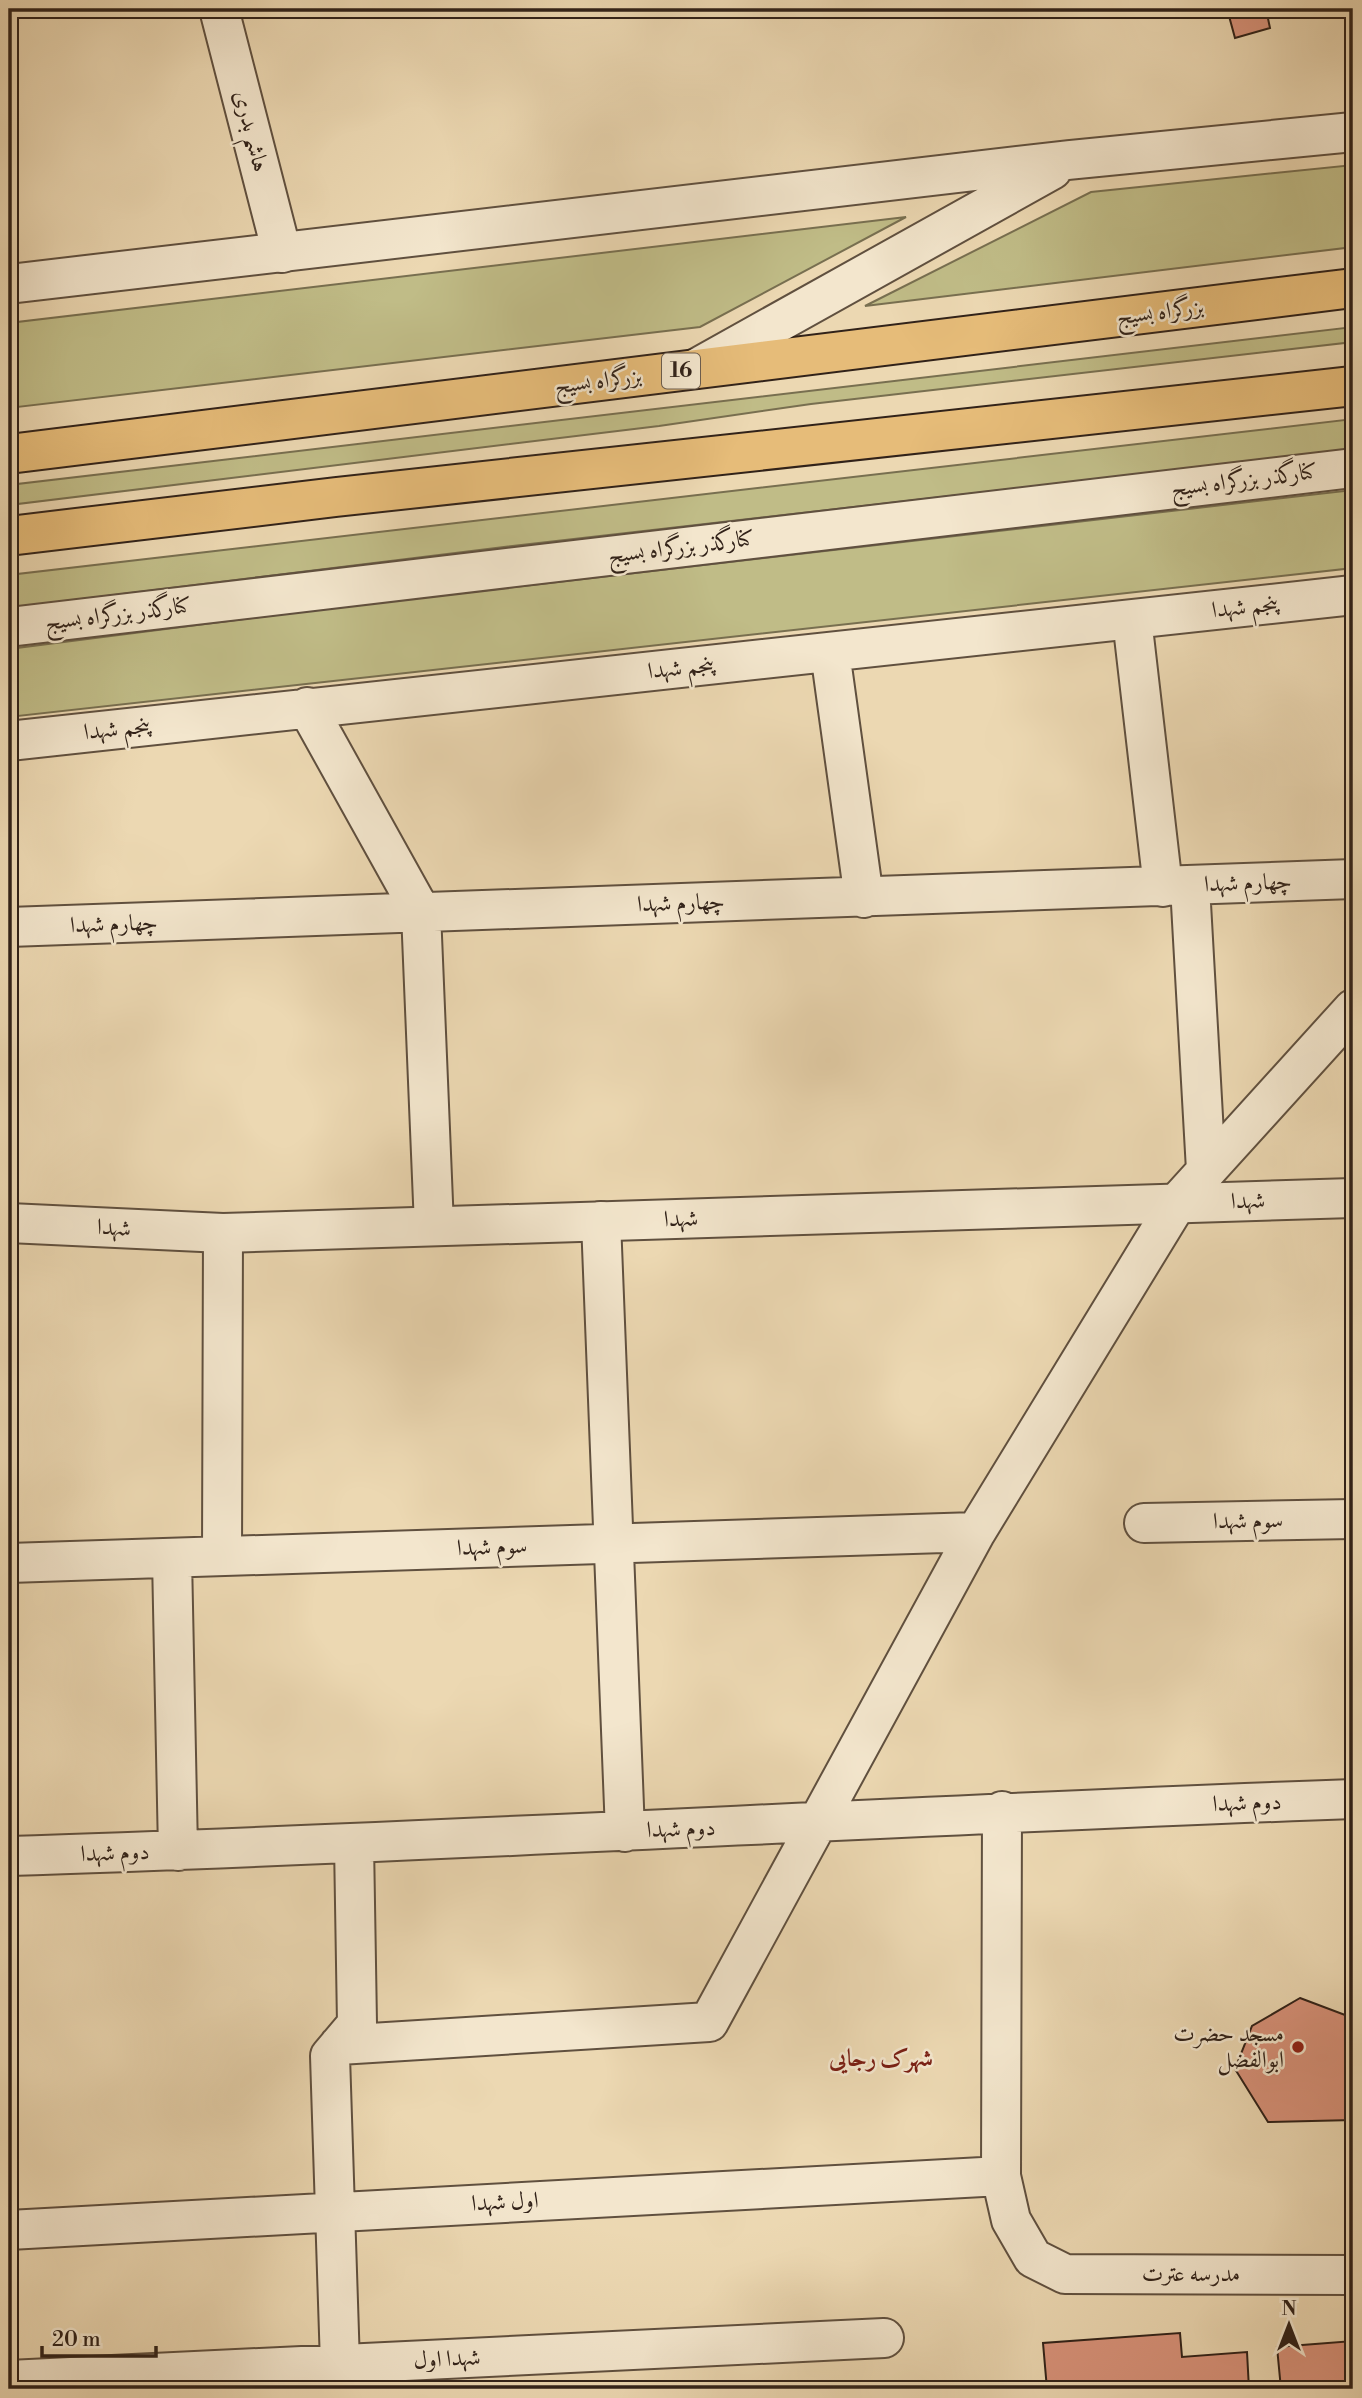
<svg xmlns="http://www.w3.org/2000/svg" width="1362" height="2398" font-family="'Libre Bodoni',Amiri,serif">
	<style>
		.green { fill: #c0bc87; stroke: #786f50; stroke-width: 2 }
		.building { fill: #d8927a; stroke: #312219; stroke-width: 2 }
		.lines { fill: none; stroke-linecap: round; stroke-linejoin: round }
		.minor-casing { stroke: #60503f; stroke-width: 42 }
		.tertiary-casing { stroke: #60503f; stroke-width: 42 }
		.trunk-casing { stroke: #312219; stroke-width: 42 }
		.minor { stroke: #f3e6cd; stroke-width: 38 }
		.tertiary { stroke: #f3e6cd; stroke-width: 38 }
		.trunk { stroke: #e6bc79; stroke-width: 38 }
		.poi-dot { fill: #8f2418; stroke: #f3e6cd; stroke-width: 2.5 }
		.labels { text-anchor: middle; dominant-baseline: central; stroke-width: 5; stroke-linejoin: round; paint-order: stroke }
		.shield { fill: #f3e6cd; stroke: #6b5d4f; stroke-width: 2 }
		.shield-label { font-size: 21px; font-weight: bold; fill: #312219 }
		.street-label { font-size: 23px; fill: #312219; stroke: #f3e6cd }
		.poi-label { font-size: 23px; fill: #312219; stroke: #f3e6cd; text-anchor: end }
		.neighbourhood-label { font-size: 24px; font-weight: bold; fill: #7a1f14; stroke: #f3e6cd }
	</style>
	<rect width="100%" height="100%" fill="#ecd8b2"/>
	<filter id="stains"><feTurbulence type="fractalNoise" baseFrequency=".00286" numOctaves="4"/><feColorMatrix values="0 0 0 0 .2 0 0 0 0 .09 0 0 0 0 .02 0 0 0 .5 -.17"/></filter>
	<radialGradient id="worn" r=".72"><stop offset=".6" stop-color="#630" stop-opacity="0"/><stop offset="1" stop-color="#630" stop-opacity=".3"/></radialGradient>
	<!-- green -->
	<path class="green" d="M1353,165v82l-488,59 226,-114z
		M906,217l-206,110 -691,81v-85z
		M1353,327v15l-542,62 -152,22 -650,79v-20z
		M1353,419v31l-849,97 -495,61v-33z
		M1353,490v78l-1344,149v-68l314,-40z"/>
	<!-- building -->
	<path class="building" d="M1237,9h29l4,19 -35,10 -6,-22 9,-2z
		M1300,1998l45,17 8,1v104l-85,2 -33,-53 17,-43z
		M1180,2333l2,24 65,-5 2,37h-202l-4,-46z
		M1353,2341v48h-72l-4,-42z"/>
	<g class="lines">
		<!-- minor casing -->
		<g class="minor-casing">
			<path id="minor" d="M219,9l63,244
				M1132,619l31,268
				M830,652l34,246
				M307,707l114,205 13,314
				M9,741l1344,-146
				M1190,886l16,284
				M9,927l1344,-48
				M601,1221l24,611
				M1144,1523l209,-4
				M222,1556l1,-323
				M172,1558l6,293
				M9,1563l967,-31
				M1002,1811l-1,365 10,44 22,38 32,16 288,1
				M9,1856c448,-14 896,-41 1344,-57
				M339,2045l370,-23 267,-490 201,-329 176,-194
				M9,2230l992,-54
				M340,2364l-10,-308 27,-32 -3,-181
				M9,2380l875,-42"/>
		</g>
		<!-- tertiary casing -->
		<g class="tertiary-casing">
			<path id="tertiary" d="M9,284l1060,-124 284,-28
				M695,369l357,-199
				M9,627l1344,-159
				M9,1223l214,10 1130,-35"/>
		</g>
		<!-- trunk casing -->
		<g class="trunk-casing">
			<path id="trunk" d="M9,454l1344,-166
				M9,536l327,-39 1017,-111"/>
		</g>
		<!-- minor -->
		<use href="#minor" class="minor"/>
		<!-- tertiary -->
		<use href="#tertiary" class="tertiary"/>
		<!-- trunk -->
		<use href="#trunk" class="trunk"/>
	</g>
	<!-- markers -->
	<circle class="poi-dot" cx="1298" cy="2047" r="7"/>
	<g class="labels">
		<!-- shield labels -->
		<rect class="shield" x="662" y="353.5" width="38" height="35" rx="5"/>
		<g class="shield-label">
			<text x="681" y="371">16</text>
		</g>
		<!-- street labels -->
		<g class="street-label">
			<text transform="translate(251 131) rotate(76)">هاشم بدری</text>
			<text transform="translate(1160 312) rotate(-7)">بزرگراه بسیج</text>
			<text transform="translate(598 381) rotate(-7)">بزرگراه بسیج</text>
			<text transform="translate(1244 480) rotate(-7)">کنارگذر بزرگراه بسیج</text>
			<text transform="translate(681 547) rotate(-7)">کنارگذر بزرگراه بسیج</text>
			<text transform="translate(1245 607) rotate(-6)">پنجم شهدا</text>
			<text transform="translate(118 614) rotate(-7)">کنارگذر بزرگراه بسیج</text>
			<text transform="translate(681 668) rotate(-6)">پنجم شهدا</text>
			<text transform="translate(117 729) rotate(-6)">پنجم شهدا</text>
			<text transform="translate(1248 883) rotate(-2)">چهارم شهدا</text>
			<text transform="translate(681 903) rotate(-2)">چهارم شهدا</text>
			<text transform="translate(114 924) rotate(-2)">چهارم شهدا</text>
			<text transform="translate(1248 1201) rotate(-2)">شهدا</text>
			<text transform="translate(681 1219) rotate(-2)">شهدا</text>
			<text transform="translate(114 1228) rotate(3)">شهدا</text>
			<text transform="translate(1248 1521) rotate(-1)">سوم شهدا</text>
			<text transform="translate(492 1547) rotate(-2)">سوم شهدا</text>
			<text transform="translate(1247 1803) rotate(-2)">دوم شهدا</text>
			<text transform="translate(681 1829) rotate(-2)">دوم شهدا</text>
			<text transform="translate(115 1853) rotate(-2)">دوم شهدا</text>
			<text transform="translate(505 2202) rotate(-3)">اول شهدا</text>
			<text x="1191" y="2274">مدرسه عترت</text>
			<text transform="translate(447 2359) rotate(-3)">شهدا اول</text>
		</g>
		<!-- poi labels -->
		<g class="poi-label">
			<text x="1284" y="2034">مسجد حضرت<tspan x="1284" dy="26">ابوالفضل</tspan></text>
		</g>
		<!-- neighbourhood labels -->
		<g class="neighbourhood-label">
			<text x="881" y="2059">شهرک رجایی</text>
		</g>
	</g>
	<!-- margin -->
	<rect width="1362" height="2398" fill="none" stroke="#ecd8b2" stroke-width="35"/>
	<rect x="10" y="10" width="1341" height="2377" fill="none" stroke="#312219" stroke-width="3.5"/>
	<rect x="18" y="18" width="1327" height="2363" fill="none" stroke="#312219" stroke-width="2"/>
	<!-- north arrow -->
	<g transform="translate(1289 2325)" stroke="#f3e6cd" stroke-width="5" paint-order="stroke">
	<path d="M0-5L12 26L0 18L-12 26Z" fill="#312219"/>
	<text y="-10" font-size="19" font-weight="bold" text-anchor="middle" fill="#312219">N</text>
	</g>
	<!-- scale -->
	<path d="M42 2346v10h114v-10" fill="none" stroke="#312219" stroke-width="3.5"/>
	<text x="52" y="2346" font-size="21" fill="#312219" stroke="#f3e6cd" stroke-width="5" paint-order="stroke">20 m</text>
	<rect width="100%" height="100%" filter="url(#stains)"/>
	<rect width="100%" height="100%" fill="url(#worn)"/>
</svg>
